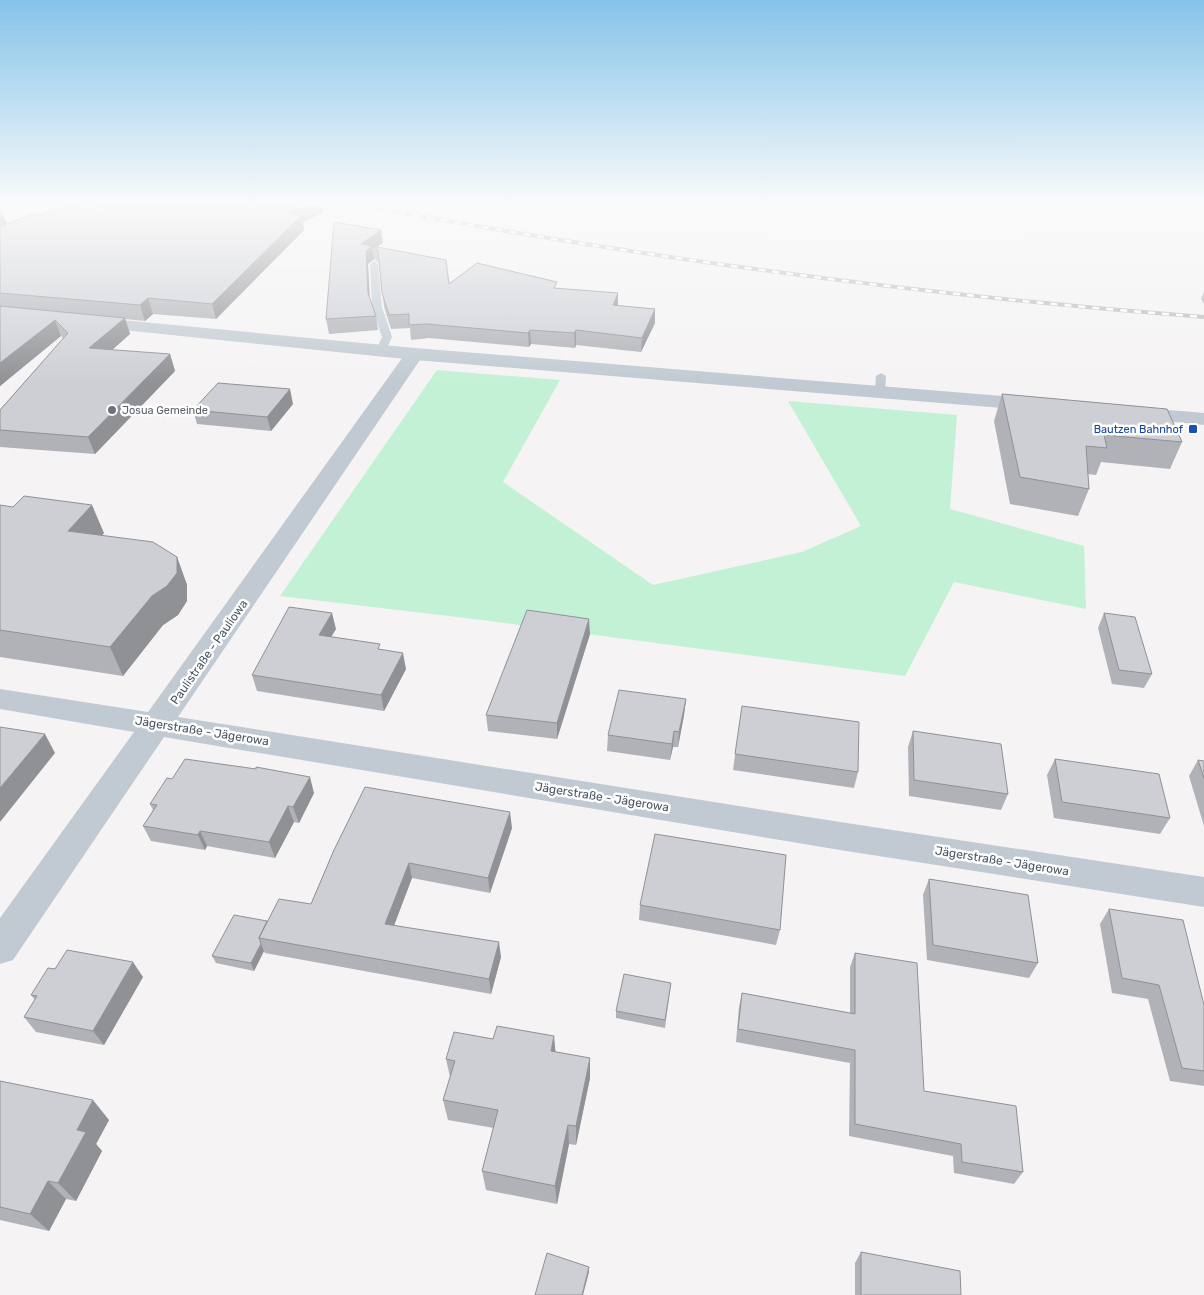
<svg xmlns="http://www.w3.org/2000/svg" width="1204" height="1295" font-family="Rubik,sans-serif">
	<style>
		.green { fill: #c3f1d5 }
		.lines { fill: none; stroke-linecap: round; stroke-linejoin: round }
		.service { fill: #c1cad2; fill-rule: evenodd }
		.minor { fill: #c1cad2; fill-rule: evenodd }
		.tertiary { fill: #c1cad2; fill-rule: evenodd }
		.primary { fill: #b3c2d1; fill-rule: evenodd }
		.rail-casing { stroke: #b5b8bd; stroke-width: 4 }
		.rail { stroke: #fff; stroke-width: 2.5; stroke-dasharray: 7; stroke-linecap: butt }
		.wall { fill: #b0b2b7 }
		.shaded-wall { fill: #909195 }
		.building { fill: #cdcfd5; stroke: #909195 }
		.worship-dot { fill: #6b7280; stroke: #fff; stroke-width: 2 }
		.transit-dot { fill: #1a4fb4; stroke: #fff; stroke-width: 2 }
		.labels { text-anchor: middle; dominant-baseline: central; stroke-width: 5; stroke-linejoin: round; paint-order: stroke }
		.far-worship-label { font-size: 11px; fill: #5b616d; stroke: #fff; text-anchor: start }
		.far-transit-label { font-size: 11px; fill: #164399; stroke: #fff; text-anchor: end }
		.street-label { font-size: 12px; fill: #4a5661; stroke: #fff }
	</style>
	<rect width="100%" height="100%" fill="#f5f3f3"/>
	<!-- green -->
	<path class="green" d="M437,370l123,10 -57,102 150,103 149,-33 59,-26 -73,-125 169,14 -7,94 134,37 2,63 -132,-27 -49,94 -423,-56 -202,-24z"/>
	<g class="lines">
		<!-- service -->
		<path class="service" d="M374,261l4,3 4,43 10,30 -6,13 -5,3 -5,-3 6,-13 -10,-30 -2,-43z
			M881,373l5,3 -1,16 -5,3 -5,-3 1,-16z"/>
		<!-- minor -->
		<path class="minor" d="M415,348l7,2 2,4 -246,363 662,105 364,55v30l-364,-57 -676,-113 -151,223 -13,4v-46l134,-186 -134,-23v-20l148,23 260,-362z"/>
		<!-- tertiary -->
		<path class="tertiary" d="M90,317l325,31 623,51 7,2 3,4 -3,4 -7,2 -623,-51 -331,-34 -3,-4 3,-4z
			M1133,407l71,6v12l-78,-8 -3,-4 3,-4z"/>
		<!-- primary -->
		<path class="primary" d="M70,202h19l-2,3 -87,37v-11z"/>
		<!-- rail casing -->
		<g class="rail-casing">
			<path id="rail" d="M344,202c285,54 571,93 860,115"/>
		</g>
		<!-- rail -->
		<use href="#rail" class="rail"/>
	</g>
	<!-- wall -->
	<path class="wall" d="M98,208l226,4 -21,10 1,8 -88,89 -63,-5 -8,7 -20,-2 5,15 -18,16 58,4 5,17 -80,83 -95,-7v-37l63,-72 -2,-2 -61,50v-174l7,12 32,-9z
		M381,230l2,13 -6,4 72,37 108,4 61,17 37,18 -14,29 -65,-7 -1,3 -44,-4 -2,3 -100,-9 -18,2 -1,-12 -19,1 -7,-22 -5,-44 -5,-4 -6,5 2,35 6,17 2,14 -49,4 -3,-15z
		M1204,291v13l-3,-5z
		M1002,394l180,48 -12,27 -69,-7 -5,13 -8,-1 1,15 -11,27 -68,-12 -16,-83z
		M293,404l-22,27 -74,-7 -4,-14z
		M0,505l104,28 -2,2 75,22 10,28v16l-9,14 -15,10 -40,51 -123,-19z
		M1104,613l48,61 -8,14 -32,-4 -14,-56z
		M336,629l-5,8 51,13 24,19 -22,42 -127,-20 -5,-16z
		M590,634l-33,105 -69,-8 -2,-16z
		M686,699l-2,16 -6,32h-5l-3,13 -63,-9 1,-16z
		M742,706l116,66 -4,16 -121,-18z
		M913,731l95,63 -7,16 -92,-14 -1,-49z
		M1055,759l115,59 -10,16 -106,-16 -7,-43z
		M1198,760l6,1v65l-15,-50z
		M314,793l-15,30 -5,-1 -19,36 -68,-12 -2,4 -54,-9 -8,-15 10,-16 -3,-6z
		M512,828l-22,65 -78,-15 -18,47 107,32 -10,37 -226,-41 -1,-2 -10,20 -38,-8 -4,-7 55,-35 44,-17 23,-54z
		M929,879l109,84 -9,15 -102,-18 -4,-65z
		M640,905l140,25 -4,15 -137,-25z
		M1109,909l95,96v81l-34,-5 -22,-82 -36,-6 -12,-69z
		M855,953l69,138 99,81 -9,12 -60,-11 -1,-17 -104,-20 1,-73 -114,-21 3,-35 3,-14 108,20v-46z
		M55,969l88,8 -39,68 -68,-13 -12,-15 11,-17 -4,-5z
		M671,983l-6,45 -49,-10v-7z
		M555,1052l35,26 -14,67 -7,-1 -12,60 -71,-14 -4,-19 12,-43 -46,-8 -5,-20 7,-23 -4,-18z
		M0,1081l109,39 -13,24 6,7 -26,50 -10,-2 -17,32 -49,-11z
		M861,1252l100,43h-106v-32z"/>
	<!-- shaded-wall -->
	<path class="shaded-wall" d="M313,202h9l2,10 -21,10 1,8 -88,89 -4,-15 76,-91z
		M2,212l6,14 -8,4v-17z
		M381,230l2,13 -8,5 -3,-2 2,13 -6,5 2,43 -9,-63z
		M618,293v13l-5,-1z
		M148,298l5,16 -8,7 -5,-16z
		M655,309v14l-14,29 1,-14z
		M125,318l5,16 -35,31 -6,-17z
		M55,320l6,16 -61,50v-23z
		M530,330l1,14 -2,3 -1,-14z
		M576,330v15l-1,3 -1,-15z
		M170,354l5,17 -80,83 -7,-17z
		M290,389l3,15 -22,27 -4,-14z
		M92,505l12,28 -23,26 -13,-28z
		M177,557l10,28v16l-9,14 -15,10 -40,51 -13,-29z
		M332,613l4,16 -13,21 -4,-15z
		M589,619l1,15 -33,105v-16z
		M403,653l3,16 -22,42 -3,-16z
		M686,699l-2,16 -6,32 1,-15z
		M674,731l-1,16 -3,13 2,-16z
		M45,734l10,19 -55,69v-34z
		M310,777l4,16 -15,30 -6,-16z
		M288,806l6,16 -19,36 -6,-16z
		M510,812l2,16 -22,65 -2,-15z
		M200,831l7,15 -2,4 -7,-15z
		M409,863l3,15 -23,61 -4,-15z
		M499,942l2,15 -10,37 -2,-15z
		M261,944l3,7 -10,20 -3,-8z
		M133,962l10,15 -39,68 -11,-14z
		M554,1036l2,21 -5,-6z
		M590,1058v20l-14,67v-19z
		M93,1100l16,20 -13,24 6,7 -26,50 -18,-18 19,-53z
		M568,1125l1,19 -12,60 -2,-18z
		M48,1181l18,18 -17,32 -19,-17z
		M589,1267v5l-6,23h-1z"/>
	<!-- building -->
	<path class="building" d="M67,202l31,6 14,-6h201l-25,11 13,3 -89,88 -64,-6 -8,7 -140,-12v-66l32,-13 7,1z
		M334,222l47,8 -20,14 85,16 3,24 28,-21 80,19 -3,6 64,5 -5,12 42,4 -13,29 -66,-8 -2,3 -44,-3 -2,3 -101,-9 -18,1v-11l-20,1 -7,-22 -4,-43 -6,-4 -6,5 2,42 8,23 -50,3z
		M0,306l125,12 -36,30 81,6 -82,83 -88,-7v-20l68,-77 -13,-13 -55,43z
		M218,383l72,6 -23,28 -74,-7z
		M1002,394l165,15 15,33 -78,-7 3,13 -21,-2 3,43 -69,-12z
		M24,496l68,9 -24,26 85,11 24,15v16l-10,13 -15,10 -42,51 -110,-17v-125l13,2z
		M289,607l43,6 -13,22 61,9 -2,5 25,4 -22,42 -129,-20z
		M527,610l62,9 -32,104 -71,-8z
		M1104,613l31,4 17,57 -33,-4z
		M619,690l67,9 -7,33 -5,-1 -2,13 -64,-9z
		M742,706l117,16 -1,50 -123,-18z
		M0,727l45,7 -45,54z
		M913,731l88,13 7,50 -94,-14z
		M185,759l71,10v-2l54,10 -17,30 -5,-1 -19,36 -69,-11 -2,4 -55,-9 14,-21 -7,-1 17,-26 5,1z
		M1055,759l104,15 11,44 -108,-16z
		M1198,760l6,1v17z
		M365,787l145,25 -22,66 -79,-15 -24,61 114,18 -10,37 -230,-41 20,-39 32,5 23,-54z
		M655,834l131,21 -6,75 -140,-25z
		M929,879l99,16 10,68 -105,-18z
		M1109,909l74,11 21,85v66l-22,-3 -23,-83 -37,-7z
		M234,915l33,6 -8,17 2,6 -10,19 -39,-7z
		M67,950l66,12 -40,69 -69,-14 13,-21 -6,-1 17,-27 7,1z
		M855,953l62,10 7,128 92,15 7,66 -61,-10 -1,-18 -106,-20v-74l-117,-21 4,-36 113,21z
		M624,974l47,9 -6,37 -49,-9z
		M497,1026l57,10 -3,15 39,7 -14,68 -8,-1 -13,61 -73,-15 16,-61 -55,-10 12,-39 -9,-2 8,-27 39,7z
		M0,1081l93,19 -16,30 9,2 -28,51 -10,-2 -18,33 -30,-7z
		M861,1252l99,19 1,24h-100z
		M547,1253l42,14 -7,28h-47z"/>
	<!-- sky -->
	<linearGradient id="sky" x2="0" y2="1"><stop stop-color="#85c3ea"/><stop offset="0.53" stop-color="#fafafa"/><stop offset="1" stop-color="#fafafa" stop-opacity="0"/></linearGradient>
	<rect width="1204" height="383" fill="url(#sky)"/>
	<!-- markers -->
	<circle class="worship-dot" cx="112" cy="410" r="5"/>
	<rect class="transit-dot" x="1188" y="424" width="10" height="10" rx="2.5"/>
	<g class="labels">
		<!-- far-worship labels -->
		<g class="far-worship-label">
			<text x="122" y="410">Josua Gemeinde</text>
		</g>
		<!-- far-transit labels -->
		<g class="far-transit-label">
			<text x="1183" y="429">Bautzen Bahnhof</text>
		</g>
		<!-- street labels -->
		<g class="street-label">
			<text transform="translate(209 652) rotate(-55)">Paulistraße - Pauliowa</text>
			<text transform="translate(202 731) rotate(9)">Jägerstraße - Jägerowa</text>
			<text transform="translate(602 797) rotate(9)">Jägerstraße - Jägerowa</text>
			<text transform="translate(1002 861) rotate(9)">Jägerstraße - Jägerowa</text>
		</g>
	</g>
</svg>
